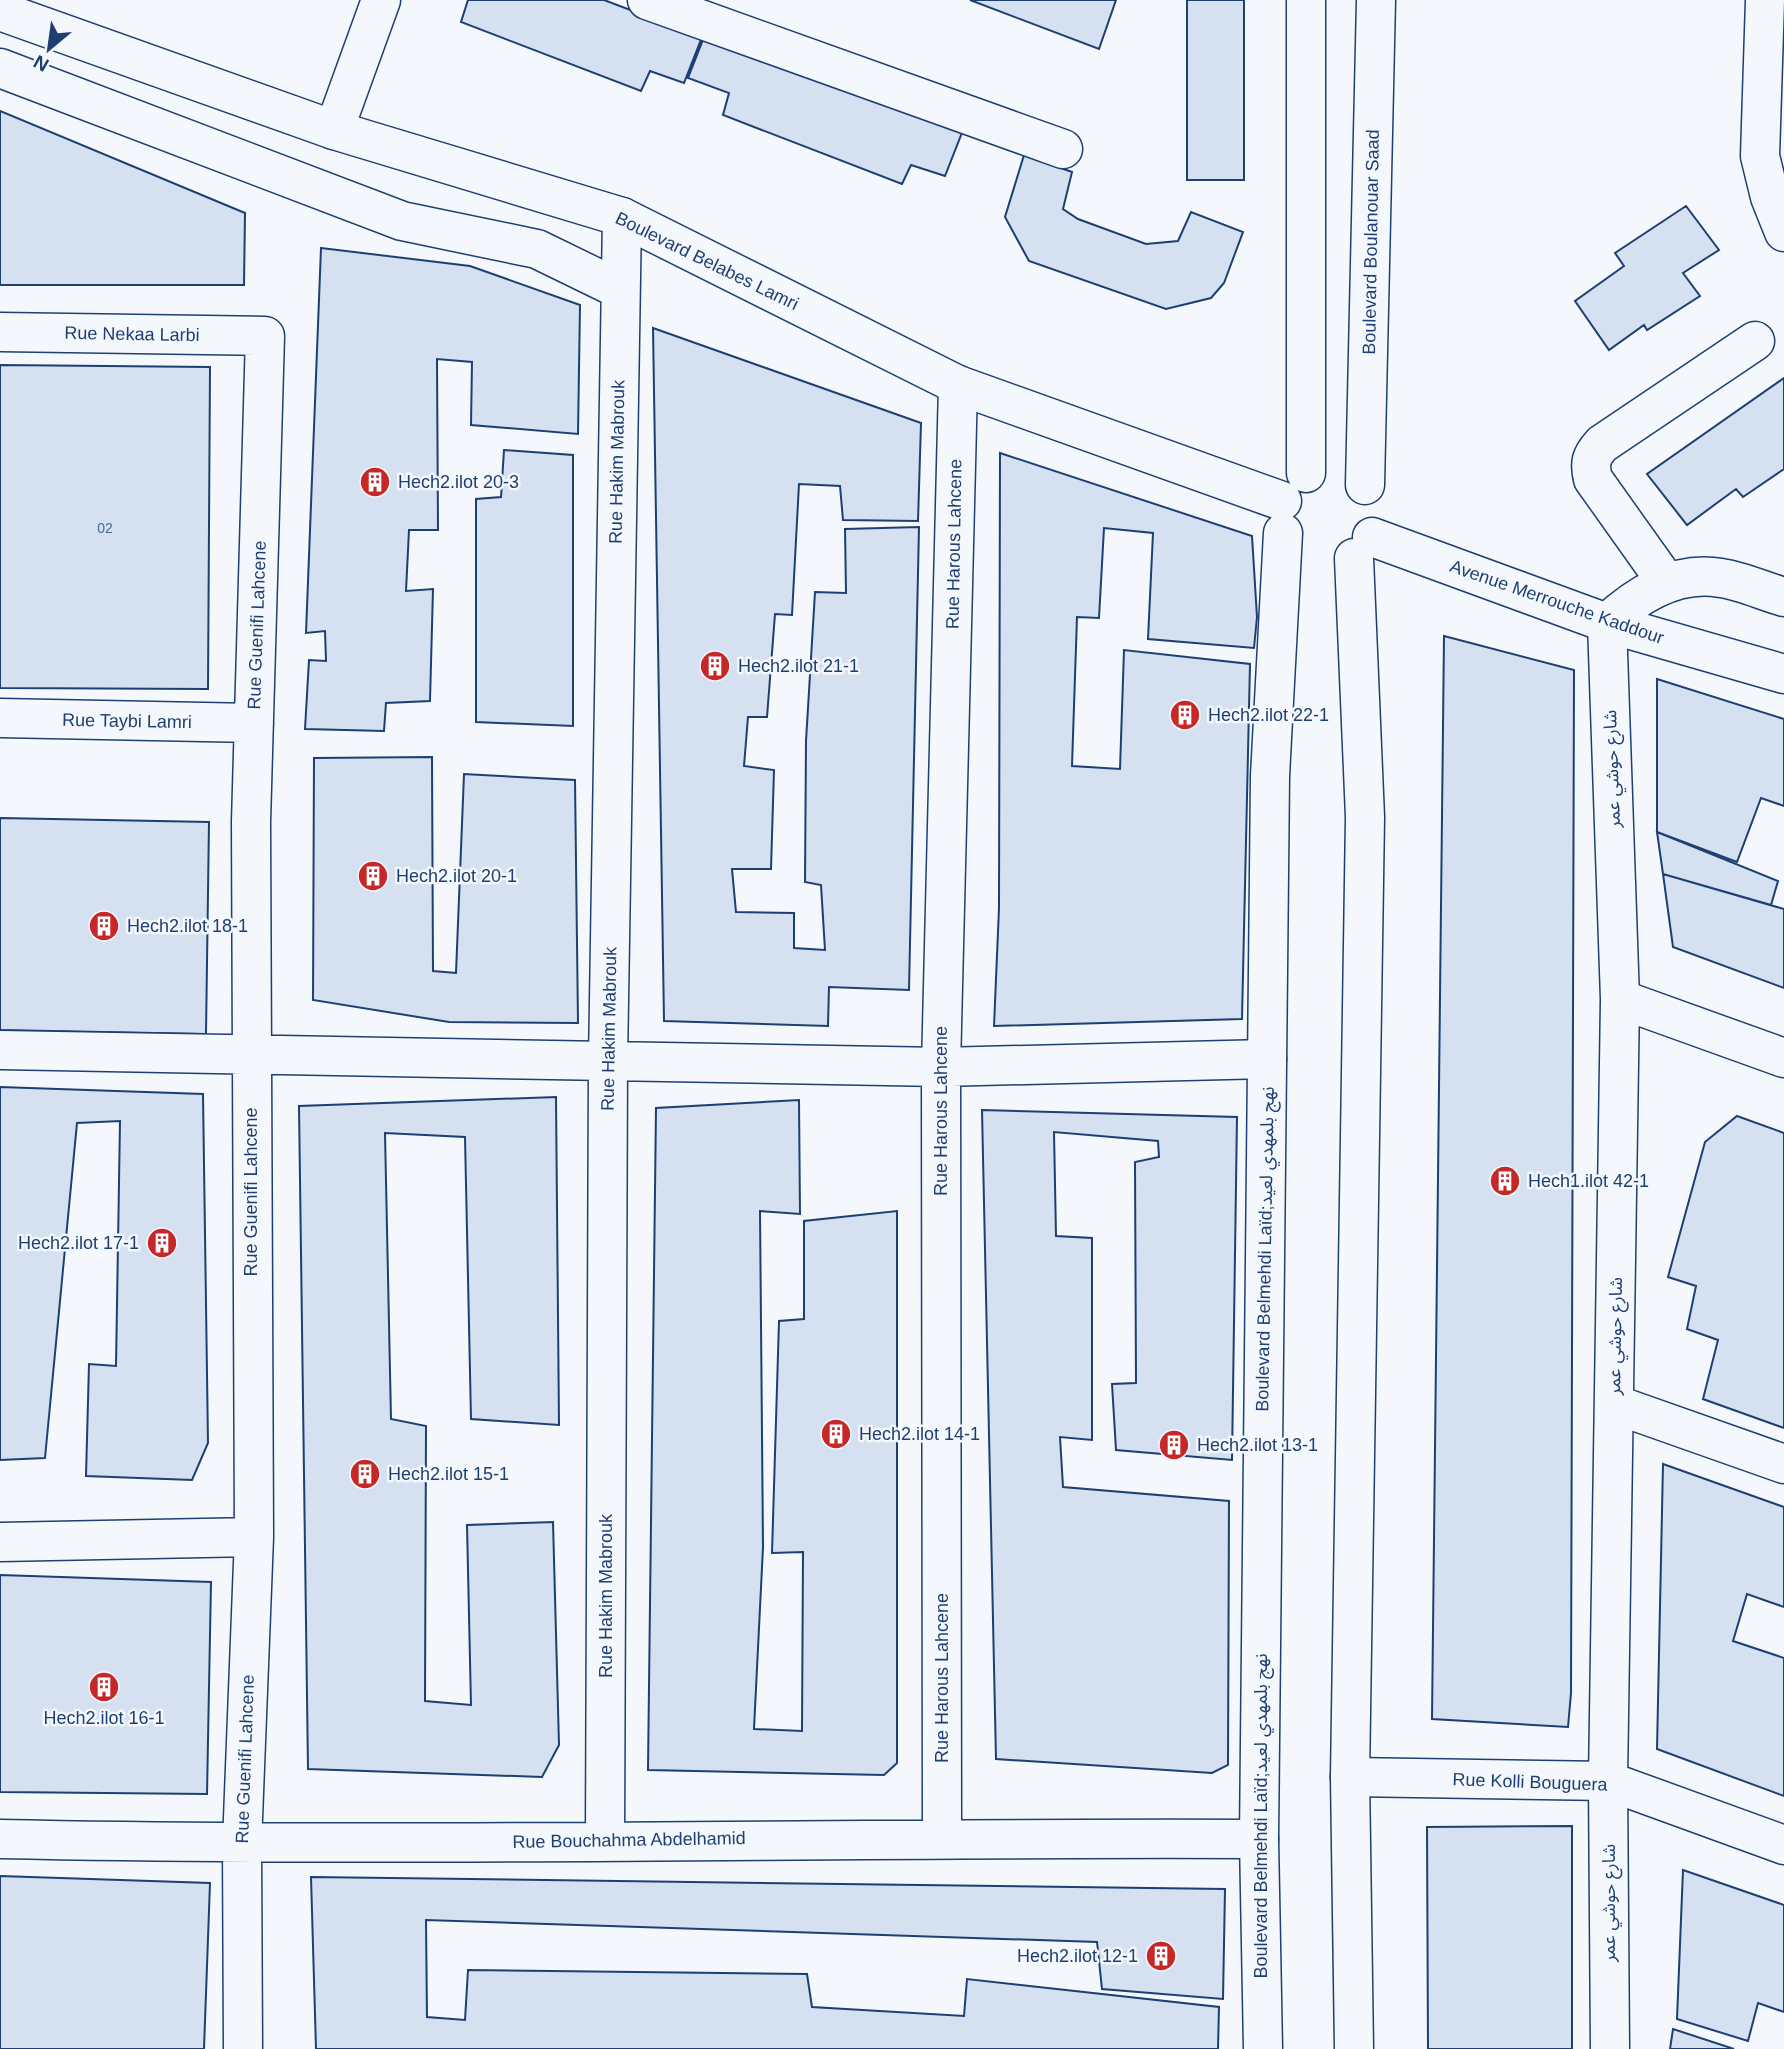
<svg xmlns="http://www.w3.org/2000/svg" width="1784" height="2049" font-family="Arial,'Noto Sans Arabic',sans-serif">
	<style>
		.building { fill: #d5e0f0; stroke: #1d3f73; stroke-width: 2 }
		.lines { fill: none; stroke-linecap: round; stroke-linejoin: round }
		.minor-casing { stroke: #1d3f73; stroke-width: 41 }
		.secondary-casing { stroke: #1d3f73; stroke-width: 41 }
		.minor { stroke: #f4f7fb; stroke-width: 38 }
		.secondary { stroke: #f4f7fb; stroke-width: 38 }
		.labels { text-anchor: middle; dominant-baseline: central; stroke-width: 5; stroke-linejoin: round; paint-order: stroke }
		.number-label { font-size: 14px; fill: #4b6792 }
		.street-label { font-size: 18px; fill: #1d3f73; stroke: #f4f7fb }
		.poi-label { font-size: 18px; fill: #1d3f73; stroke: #f4f7fb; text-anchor: start }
	</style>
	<rect width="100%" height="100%" fill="#f4f7fb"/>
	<!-- building -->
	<path class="building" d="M468,0h136l98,37 -18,46 -34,-12 -9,20 -180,-69z
		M970,0h146l-17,49z
		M1187,0h57v180h-57z
		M706,32l257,98 -18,46 -34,-11 -9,19 -179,-69 6,-22 -41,-15z
		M0,111l245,102 -1,72h-244z
		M1024,155l48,17 -9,37 15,10 68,25 32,-3 13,-29 52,20 -19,51 -13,15 -45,11 -137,-48 -24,-44z
		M1686,206l33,44 -36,23 17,23 -53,34 -3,-5 -35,25 -34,-49 49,-35 -9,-13z
		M321,248l149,18 110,39 -2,129 -107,-9 1,-63 -35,-3 1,171h-29l-3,61 27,-2 -3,112 -44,2 -2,28 -79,-2 4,-69 17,1 -1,-30 -19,2z
		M653,328l268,95 -3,98 -75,-1 -3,-34 -41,-2 -7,131 -17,-1 -8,103h-19l-4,49 30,4 -3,99h-39l4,43 58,1v35l31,2 -4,-65 -16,-3 1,-141 9,-149 31,1 -1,-64 74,-2 -10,463 -80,-3 -1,39 -164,-5z
		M0,365l210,2 -2,322 -208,-1z
		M1784,378v91l-41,28 -7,-8 -49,36 -40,-51z
		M504,450l69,5v271l-97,-4v-223l25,-2z
		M1000,453l252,83 5,81 -3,31 -106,-9 5,-106 -49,-5 -5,90 -22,-1 -5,149 48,3 4,-119 126,14 -8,355 -248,7 5,-118z
		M1444,636l130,34 -3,1023 -3,34 -136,-8z
		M1657,679l127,40v87l-23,-8 -24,64 -80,-30z
		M432,757l1,214 23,2 8,-199 111,6 3,243 -129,-1 -136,-22 1,-242z
		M0,818l209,4 -3,212 -206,-4z
		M1657,832l121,49 -7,24 -108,-31z
		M1663,874l121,35v79l-111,-41z
		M0,1087l203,7 5,349 -16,37 -106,-4 3,-112 27,2 4,-245 -43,2 -32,335 -45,2z
		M556,1097l3,328 -88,-6 -6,-282 -80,-4 6,286 35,7 -1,275 46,4 -4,-180 86,-3 6,223 -17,32 -234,-8 -9,-663z
		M799,1100l1,114 -40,-3 3,336 -9,182 48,2 1,-179 -31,1 7,-232 25,-2v-98l93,-10v552l-13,12 -236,-5 8,-662z
		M982,1110l255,7 -5,343 -116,-10 -4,-66 24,-1 -1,-221 24,-5 -1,-16 -104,-9 2,104 36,2v202l-32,-3 3,50 166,14 -1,264 -16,8 -216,-14z
		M1737,1116l47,17v295l-81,-29 15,-59 -31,-11 9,-43 -28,-9 37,-135z
		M1663,1464l121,43v100l-37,-13 -14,47 51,17v138l-127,-47z
		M0,1575l211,7 -4,212 -207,-2z
		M1572,1826v223h-144l-1,-222z
		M1683,1870l101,35v107l-26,-9 -10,38 -71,-22z
		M0,1876l210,7 -6,166h-204z
		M311,1877l914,12 -2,110 -121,-10 -5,-47 -671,-22 1,97 38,3 3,-50 339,4 5,33 152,9 3,-37 252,28 -1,42h-902z
		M1673,2029l61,20h-64z"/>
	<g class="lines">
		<!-- minor casing -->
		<g class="minor-casing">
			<path id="minor" d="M647,0l416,149
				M1765,0l-5,156 10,41 14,35
				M0,68l402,153 135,28 82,40
				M334,130l47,-130
				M0,332l265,4 -14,486 3,715 -12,307 1,205
				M1667,583l-74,-104c-4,-16 -2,-23 9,-35l153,-103
				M0,718l254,5
				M1620,999l164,59
				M0,1050l941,17 326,-8
				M1614,1404l170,60
				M0,1542l254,-5
				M1350,1777l258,4 176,64
				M942,1837l-1,-770 17,-682
				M0,1839c419,9 839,-2 1259,0
				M605,1840l3,-779 14,-844
				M1610,2049l-2,-268 12,-782 -13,-376c30,-28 70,-53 114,-45 21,3 42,13 63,19"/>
		</g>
		<!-- secondary casing -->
		<g class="secondary-casing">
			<path id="secondary" d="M1306,0v473
				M0,11l334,119 288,87 336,168 324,116
				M1365,485l11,-485
				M1372,537l235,86 177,51
				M1354,558l11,259 -15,960 4,272
				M1263,2049l-4,-210 11,-1063 13,-243"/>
		</g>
		<!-- minor -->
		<use href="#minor" class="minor"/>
		<!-- secondary -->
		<use href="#secondary" class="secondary"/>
	</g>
	<!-- icons -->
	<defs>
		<g id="building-disc" transform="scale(1.575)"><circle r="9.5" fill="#c62828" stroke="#f4f7fb"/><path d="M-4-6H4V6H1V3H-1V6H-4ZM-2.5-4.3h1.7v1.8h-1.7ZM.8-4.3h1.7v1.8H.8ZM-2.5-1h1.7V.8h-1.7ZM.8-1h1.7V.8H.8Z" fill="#fff"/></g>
	</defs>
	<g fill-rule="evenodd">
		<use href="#building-disc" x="375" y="482"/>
		<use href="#building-disc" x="715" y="666"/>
		<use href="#building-disc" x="1185" y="715"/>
		<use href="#building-disc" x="373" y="876"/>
		<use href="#building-disc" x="104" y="926"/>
		<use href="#building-disc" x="1505" y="1181"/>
		<use href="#building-disc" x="162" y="1243"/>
		<use href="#building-disc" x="836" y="1434"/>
		<use href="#building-disc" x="1174" y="1445"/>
		<use href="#building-disc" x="365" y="1474"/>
		<use href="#building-disc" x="104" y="1687"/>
		<use href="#building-disc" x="1161" y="1956"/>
	</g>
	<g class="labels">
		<!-- number labels -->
		<g class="number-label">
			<text x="105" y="528">02</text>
		</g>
		<!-- street labels -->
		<g class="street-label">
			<text transform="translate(1371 242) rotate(-89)">Boulevard Boulanouar Saad</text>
			<text transform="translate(707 261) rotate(26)">Boulevard Belabes Lamri</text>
			<text transform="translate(132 334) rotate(1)">Rue Nekaa Larbi</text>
			<text transform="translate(617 462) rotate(-89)">Rue Hakim Mabrouk</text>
			<text transform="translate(954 544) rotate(-89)">Rue Harous Lahcene</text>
			<text transform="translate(1557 602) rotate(19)">Avenue Merrouche Kaddour</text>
			<text transform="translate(257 625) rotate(-88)">Rue Guenifi Lahcene</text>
			<text transform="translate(127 721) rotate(1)">Rue Taybi Lamri</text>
			<text transform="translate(1612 769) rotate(-92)">شارع حوشي عمر</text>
			<text transform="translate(609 1029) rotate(-89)">Rue Hakim Mabrouk</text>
			<text transform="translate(941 1111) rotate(-90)">Rue Harous Lahcene</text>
			<text transform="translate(251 1192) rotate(-90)">Rue Guenifi Lahcene</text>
			<text transform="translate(1265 1249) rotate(-89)">Boulevard Belmehdi Laïd;نهج بلمهدي لعيد</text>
			<text transform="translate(1615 1336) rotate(-89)">شارع حوشي عمر</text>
			<text transform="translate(606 1596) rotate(-90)">Rue Hakim Mabrouk</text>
			<text transform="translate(942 1678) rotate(-90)">Rue Harous Lahcene</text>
			<text transform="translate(245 1759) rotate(-88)">Rue Guenifi Lahcene</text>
			<text transform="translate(1530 1782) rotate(2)">Rue Kolli Bouguera</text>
			<text transform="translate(1261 1816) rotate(-90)">Boulevard Belmehdi Laïd;نهج بلمهدي لعيد</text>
			<text transform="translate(629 1840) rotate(-1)">Rue Bouchahma Abdelhamid</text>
			<text transform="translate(1609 1903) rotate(-90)">شارع حوشي عمر</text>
		</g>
		<!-- poi labels -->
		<g class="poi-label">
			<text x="398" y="482">Hech2.ilot 20-3</text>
			<text x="738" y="666">Hech2.ilot 21-1</text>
			<text x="1208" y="715">Hech2.ilot 22-1</text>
			<text x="396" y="876">Hech2.ilot 20-1</text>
			<text x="127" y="926">Hech2.ilot 18-1</text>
			<text x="1528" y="1181">Hech1.ilot 42-1</text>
			<text x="139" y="1243" text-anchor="end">Hech2.ilot 17-1</text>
			<text x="859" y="1434">Hech2.ilot 14-1</text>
			<text x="1197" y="1445">Hech2.ilot 13-1</text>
			<text x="388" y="1474">Hech2.ilot 15-1</text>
			<text x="104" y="1718" text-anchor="middle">Hech2.ilot 16-1</text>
			<text x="1138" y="1956" text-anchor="end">Hech2.ilot 12-1</text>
		</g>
	</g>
	<!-- north arrow -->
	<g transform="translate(49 49) rotate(209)" stroke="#f4f7fb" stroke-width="5" paint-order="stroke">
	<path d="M0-5L12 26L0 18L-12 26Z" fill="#1d3f73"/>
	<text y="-10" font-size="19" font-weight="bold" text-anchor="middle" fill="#1d3f73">N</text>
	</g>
</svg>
